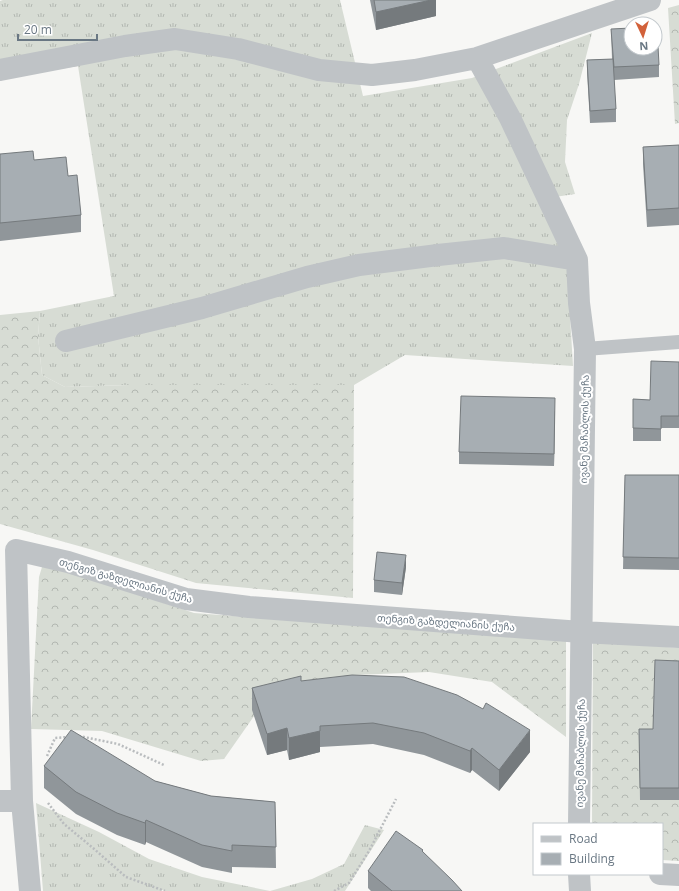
<svg xmlns="http://www.w3.org/2000/svg" width="679" height="891" font-family="'Open Sans','Noto Sans Georgian',sans-serif">
	<style>
		.grass { fill: url(#grass-tufts) }
		.forest { fill: url(#forest-crowns) }
		.lines { fill: none; stroke-linecap: round; stroke-linejoin: round }
		.path { stroke: #b9bcbe; stroke-width: 2.5; stroke-dasharray: 2 2; stroke-linecap: butt }
		.lane { stroke: #bfc3c6; stroke-width: 14 }
		.street { stroke: #bfc3c6; stroke-width: 22 }
		.wall { fill: #90969a }
		.shaded-wall { fill: #757a7d }
		.building { fill: #a7aeb3; stroke: #757a7d }
		.labels { text-anchor: middle; dominant-baseline: central; stroke-width: 4; stroke-linejoin: round; paint-order: stroke }
		.street-label { font-size: 10px; fill: #697783; stroke: #fff }
	</style>
	<defs>
		<pattern id="grass-tufts" width="24" height="20" patternUnits="userSpaceOnUse"><rect width="24" height="20" fill="#d7dcd4"/><path d="M3 7l-1-3M5 7V3M7 7l1-3M15 17l-1-3M17 17v-4M19 17l1-3" fill="none" stroke="#b2b7b1"/></pattern>
		<pattern id="forest-crowns" width="20" height="18" patternUnits="userSpaceOnUse"><rect width="20" height="18" fill="#d7dcd4"/><path d="M2 6a3 3 0 1 1 6 0M12 15a3 3 0 1 1 6 0" fill="none" stroke="#b2b7b1"/></pattern>
	</defs>
	<rect width="100%" height="100%" fill="#f7f7f5"/>
	<!-- grass -->
	<path class="grass" d="M3,0h337l23,96 109,-18 120,-45 -13,51 -12,36 -2,42 10,32 -34,5 26,67 6,100 -168,-11 -51,30h-226l-63,2 -23,-12 -4,-39 2,-25 74,-15 -36,-230 -78,13v-78z
		M36,803l63,29 50,27 53,18 68,14 42,-12 32,-15 21,-39 19,5 -39,61h-180l-3,-1 -2,1h-117z"/>
	<!-- forest -->
	<path class="forest" d="M679,5v118l-4,1 -7,-116z
		M40,311l-2,25 4,39 23,12 63,-2h226l-1,213 -157,-15 -103,-33 -93,-26v-209z
		M53,566l141,47 372,28v96l-74,-55 -63,-10 -75,3 -66,18 -27,13 -37,53 -23,2 -99,-30 -71,-2 8,-152 3,-10z
		M593,641l86,7v213l-17,-1v-36h-70z"/>
	<g class="lines">
		<!-- path -->
		<path class="path" d="M79,736l39,8 46,21
			M47,756l8,-18 13,-1
			M48,803l16,21 29,24 33,29 39,14
			M334,891l15,-8 20,-32 27,-52"/>
		<!-- lane -->
		<path class="lane" d="M585,349l94,-7"/>
		<!-- street -->
		<path class="street" d="M477,58l33,60 67,142 2,43 6,46 -6,475
			M0,70l125,-24 50,-7 63,10 81,21 53,5 43,-5 62,-12 173,-58
			M66,341l136,-33 105,-31 52,-12 79,-10 66,-7 73,12
			M0,801h22l-6,-251 52,12 118,37 63,8 332,25 98,5
			M22,801l8,90
			M579,874l1,17
			M660,874l19,1"/>
	</g>
	<!-- wall -->
	<path class="wall" d="M370,0h66v16l-60,14z
		M611,29l48,36v12l-45,3 2,29v13l-26,1 -3,-51v-12l25,-1z
		M679,145v80l-32,2 -4,-63v-17z
		M0,154l34,6 34,16 13,39v17l-81,9z
		M679,362v66h-18v13h-28v-42l17,1z
		M555,411l-1,55 -95,-2v-12z
		M625,475h54v95l-56,-1z
		M406,567l-4,28 -28,-3v-12z
		M679,661v139h-39l-1,-71h14z
		M301,681l229,71 -31,39 -27,-21 -2,3 -46,-18 -51,-11 -53,3v5l-31,8 -2,-10 -20,5 -15,-45v-22z
		M44,766l111,15 56,15 64,6 1,66 -44,-1v6l-30,-6 -56,-25 -1,3 -28,-10 -41,-21 -32,-26z
		M423,853l39,38h-91l-3,-3v-17z"/>
	<!-- shaded-wall -->
	<path class="shaded-wall" d="M431,0h5v16l-60,14v-18z
		M555,398v13l-1,55v-12z
		M406,555v12l-4,28v-12z
		M287,728v22l-20,5v-21z
		M530,730v22l-31,39v-21z
		M320,731v21l-31,8v-22z
		M472,748v22l-2,3v-22z
		M146,820v22l-1,3v-22z"/>
	<!-- building -->
	<path class="building" d="M374,0h57l-55,12z
		M655,27h2l2,38 -45,2 -3,-38 20,-1v20h24z
		M613,59l3,50 -26,2 -3,-51z
		M679,145v63l-32,2 -4,-63z
		M33,151l1,9 32,-3 2,19 9,-1 4,40 -81,8v-69z
		M651,361l28,1v54h-18v13l-28,-1v-29l17,1z
		M461,396l94,2 -1,56 -95,-2z
		M625,475h54v83l-56,-1z
		M377,552l29,3 -4,28 -28,-3z
		M655,660l24,1v127h-39l-1,-59h14z
		M352,675l52,2 53,18 26,14 3,-6 44,27 -31,40 -27,-22 -2,3 -46,-18 -51,-10 -53,3v5l-31,7 -2,-10 -20,6 -15,-46 49,-12v5z
		M71,730l84,51 56,15 64,6 1,45 -44,-2v6l-30,-6 -56,-25 -1,3 -28,-10 -41,-21 -32,-26z
		M396,831l27,19 -1,1 30,29 10,11h-70l-24,-20z"/>
	<g class="labels">
		<!-- street labels -->
		<g class="street-label">
			<text transform="translate(584 429) rotate(-89)">ივანე მაჩაბლის ქუჩა</text>
			<text transform="translate(126 580) rotate(16)">თენგიზ გაზდელიანის ქუჩა</text>
			<text transform="translate(446 622) rotate(4)">თენგიზ გაზდელიანის ქუჩა</text>
			<text transform="translate(580 753) rotate(-89)">ივანე მაჩაბლის ქუჩა</text>
		</g>
	</g>
	<!-- legend -->
	<rect x="533" y="823" width="130" height="52" fill="#ffffff" stroke="#c3c9cd"/>
	<rect x="541" y="836" width="20" height="6" fill="#bfc3c6" stroke="#c3c9cd"/>
	<text x="569" y="843" font-size="12" fill="#697783">Road</text>
	<rect x="541" y="853" width="20" height="12" fill="#a7aeb3" stroke="#c3c9cd"/>
	<text x="569" y="863" font-size="12" fill="#697783">Building</text>
	<!-- north arrow -->
	<g transform="translate(643 36) rotate(176)"><circle r="19" fill="#ffffff" stroke="#c3c9cd"/>
	<path d="M0-3L7 15L0 10L-7 15Z" fill="#d2613a"/>
	<text y="-6" font-size="11" font-weight="bold" text-anchor="middle" fill="#697783">N</text>
	</g>
	<!-- scale -->
	<path d="M18 34v6h79v-6" fill="none" stroke="#697783" stroke-width="2"/>
	<text x="24" y="34" font-size="12" fill="#697783" stroke="#ffffff" stroke-width="3" paint-order="stroke">20 m</text>
</svg>
